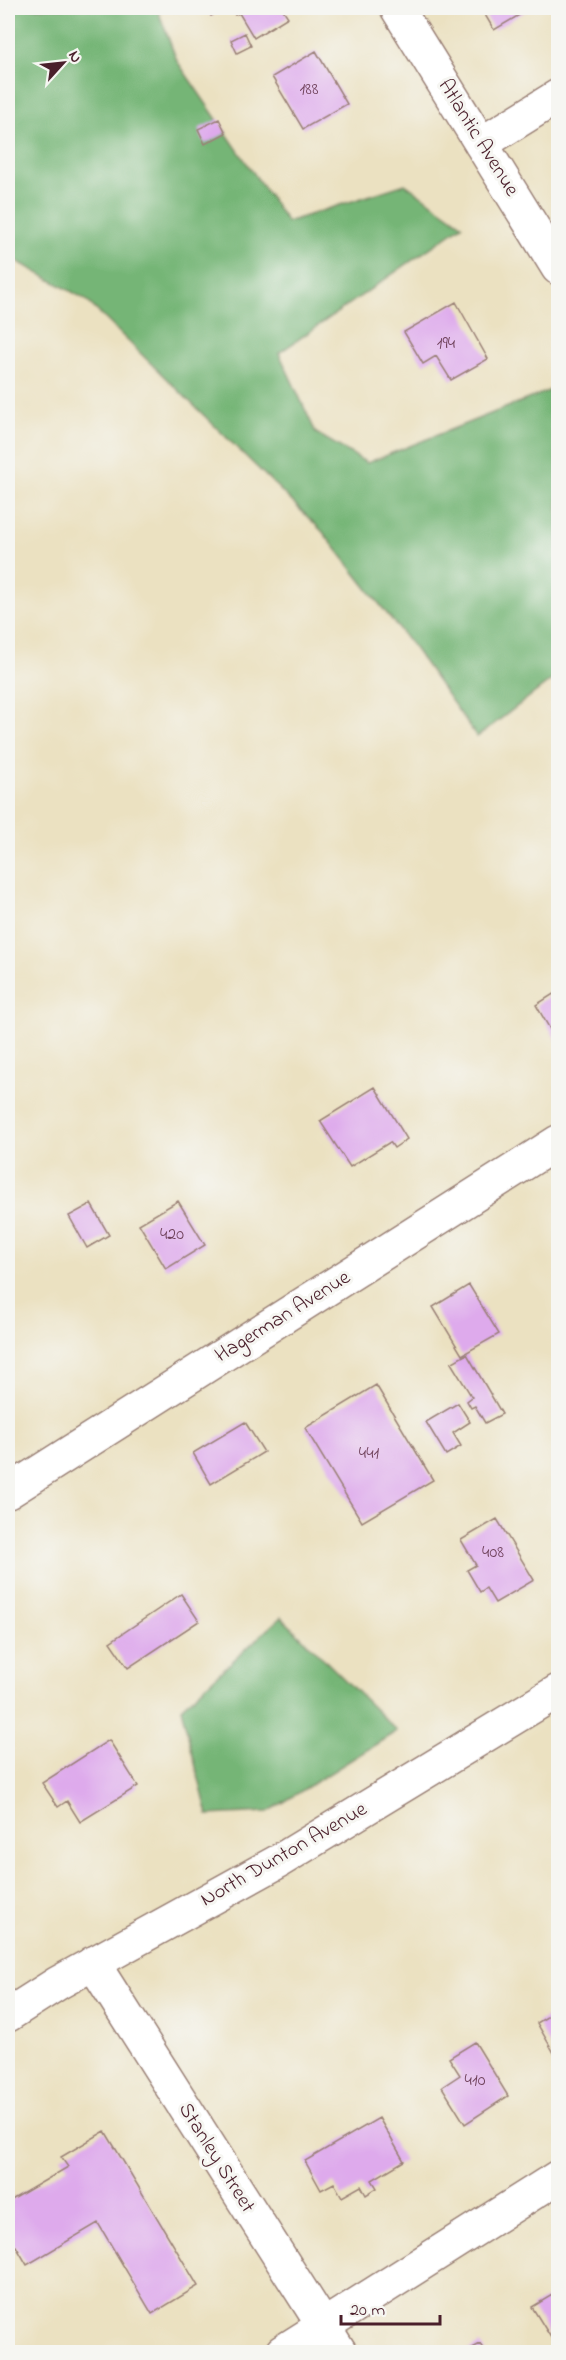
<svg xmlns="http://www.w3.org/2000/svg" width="566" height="2360" font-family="'Indie Flower',sans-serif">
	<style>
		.forest { fill: #75b576; stroke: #606a50; stroke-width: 1.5 }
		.building { fill: #deaaec }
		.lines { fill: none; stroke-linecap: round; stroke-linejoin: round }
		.minor-casing { stroke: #9a8076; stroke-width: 36 }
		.tertiary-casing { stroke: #9a8076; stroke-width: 36 }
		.minor { stroke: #fff; stroke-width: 33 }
		.tertiary { stroke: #fff; stroke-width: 33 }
		.labels { text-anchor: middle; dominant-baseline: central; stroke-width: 6; stroke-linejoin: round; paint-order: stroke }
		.number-label { font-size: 18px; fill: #6f425b }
		.street-label { font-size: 21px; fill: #4a1f2b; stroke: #f6f6f2 }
	</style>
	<rect width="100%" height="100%" fill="#f6f6f2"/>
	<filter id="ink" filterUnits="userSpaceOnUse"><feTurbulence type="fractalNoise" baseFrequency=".0167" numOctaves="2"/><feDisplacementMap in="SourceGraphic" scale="12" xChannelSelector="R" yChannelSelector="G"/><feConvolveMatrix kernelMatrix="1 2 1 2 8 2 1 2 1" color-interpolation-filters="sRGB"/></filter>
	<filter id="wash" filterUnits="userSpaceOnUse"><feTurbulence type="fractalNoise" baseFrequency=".008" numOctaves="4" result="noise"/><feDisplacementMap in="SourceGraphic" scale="24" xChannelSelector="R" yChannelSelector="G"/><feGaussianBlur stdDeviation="1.35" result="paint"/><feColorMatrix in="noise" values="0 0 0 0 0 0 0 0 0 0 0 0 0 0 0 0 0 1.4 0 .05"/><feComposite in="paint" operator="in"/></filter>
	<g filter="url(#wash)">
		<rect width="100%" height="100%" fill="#ebe1c1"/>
		<!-- forest -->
		<path class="forest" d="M8,8h149l20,53 110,161 118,-38 58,41 -184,128 37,80 51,30 191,-76v288l-81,62 -63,-89 -92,-117 -237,-232 -70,-39 -7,3z
			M281,1617l116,114 -129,81 -60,3 -27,-107z"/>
		<g id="blocks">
			<!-- building -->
			<path class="building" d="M206,8h19l-14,8z
				M230,8h52l6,9 -34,21 -15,-25 -4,2z
				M481,8h50l-37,22z
				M245,33l6,13 -14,7 -6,-13z
				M316,51l31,53 -44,25 -31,-52z
				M219,119l7,14 -21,11 -7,-15z
				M456,302l32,57 -37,21 -15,-24 -13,8 -19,-32z
				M558,991v52l-22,-38z
				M375,1087l32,52 -13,9 -4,-6 -40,25 -30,-46z
				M178,1201l27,44 -39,24 -27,-45z
				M91,1204l18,31 -22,13 -18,-32z
				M469,1285l30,49 -37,21 -29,-48z
				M467,1354l35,60 -17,9 -10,-17 -4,2 -4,-7 5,-4 -21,-34z
				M376,1385l57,95 -71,42 -57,-94z
				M458,1403l12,19 -17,11 8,13 -15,9 -20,-33z
				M245,1422l19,30 -53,32 -18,-31z
				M497,1519l37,61 -39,23 -9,-15 -6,4 -13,-22 9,-5 -15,-25z
				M181,1594l18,27 -71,47 -18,-26z
				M109,1740l29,46 -58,36 -13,-21 -9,6 -16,-24z
				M558,2010v50l-21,-37z
				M475,2042l33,54 -43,28 -23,-37 18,-12 -11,-17z
				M379,2118l25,43 -32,19 5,8 -11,7 -5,-9 -19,11 -8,-14 -13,7 -16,-29z
				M105,2131l93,155 -46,28 -54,-91 -71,42 -11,-19 -4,2 -4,-8v-6l3,-2 -3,-6v-24l60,-35 -7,-10z
				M557,2292l1,3v54l-26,-42z
				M480,2344l5,8h-20z"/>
		</g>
	</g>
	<g filter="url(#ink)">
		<use href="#blocks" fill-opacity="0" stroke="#9a8076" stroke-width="1.5"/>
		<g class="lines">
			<!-- minor casing -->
			<g class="minor-casing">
				<path id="minor" d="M397,8l161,260
					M481,144l77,-48
					M8,1492l550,-350
					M93,1963l247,389
					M282,2352l276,-175"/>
			</g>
			<!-- tertiary casing -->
			<g class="tertiary-casing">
				<path id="tertiary" d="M8,2015l50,-32 221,-122 279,-170"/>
			</g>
			<!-- minor -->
			<use href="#minor" class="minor"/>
			<!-- tertiary -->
			<use href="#tertiary" class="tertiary"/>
		</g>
	</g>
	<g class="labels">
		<!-- number labels -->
		<g class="number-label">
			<text x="309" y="90">188</text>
			<text x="446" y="344">194</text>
			<text x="172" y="1235">420</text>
			<text x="369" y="1454">441</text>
			<text x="493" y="1553">408</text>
			<text x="475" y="2081">410</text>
		</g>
		<!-- street labels -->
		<g class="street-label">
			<text transform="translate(478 138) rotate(58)">Atlantic Avenue</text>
			<text transform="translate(283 1317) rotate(-32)">Hagerman Avenue</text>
			<text transform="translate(284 1855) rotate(-30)">North Dunton Avenue</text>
			<text transform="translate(216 2158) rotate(58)">Stanley Street</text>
		</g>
	</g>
	<!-- margin -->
	<rect width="566" height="2360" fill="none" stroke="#f6f6f2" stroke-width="30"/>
	<!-- north arrow -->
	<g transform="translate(63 63) rotate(63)" stroke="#f6f6f2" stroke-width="4.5" paint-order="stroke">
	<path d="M0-4.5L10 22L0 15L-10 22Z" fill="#4a1f2b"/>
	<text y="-9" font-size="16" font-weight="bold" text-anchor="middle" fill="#4a1f2b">N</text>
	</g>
	<!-- scale -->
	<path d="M341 2315v9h99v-9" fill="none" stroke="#4a1f2b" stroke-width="3"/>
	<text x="350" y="2315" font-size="18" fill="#4a1f2b" stroke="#f6f6f2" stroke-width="4.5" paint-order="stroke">20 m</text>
</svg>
